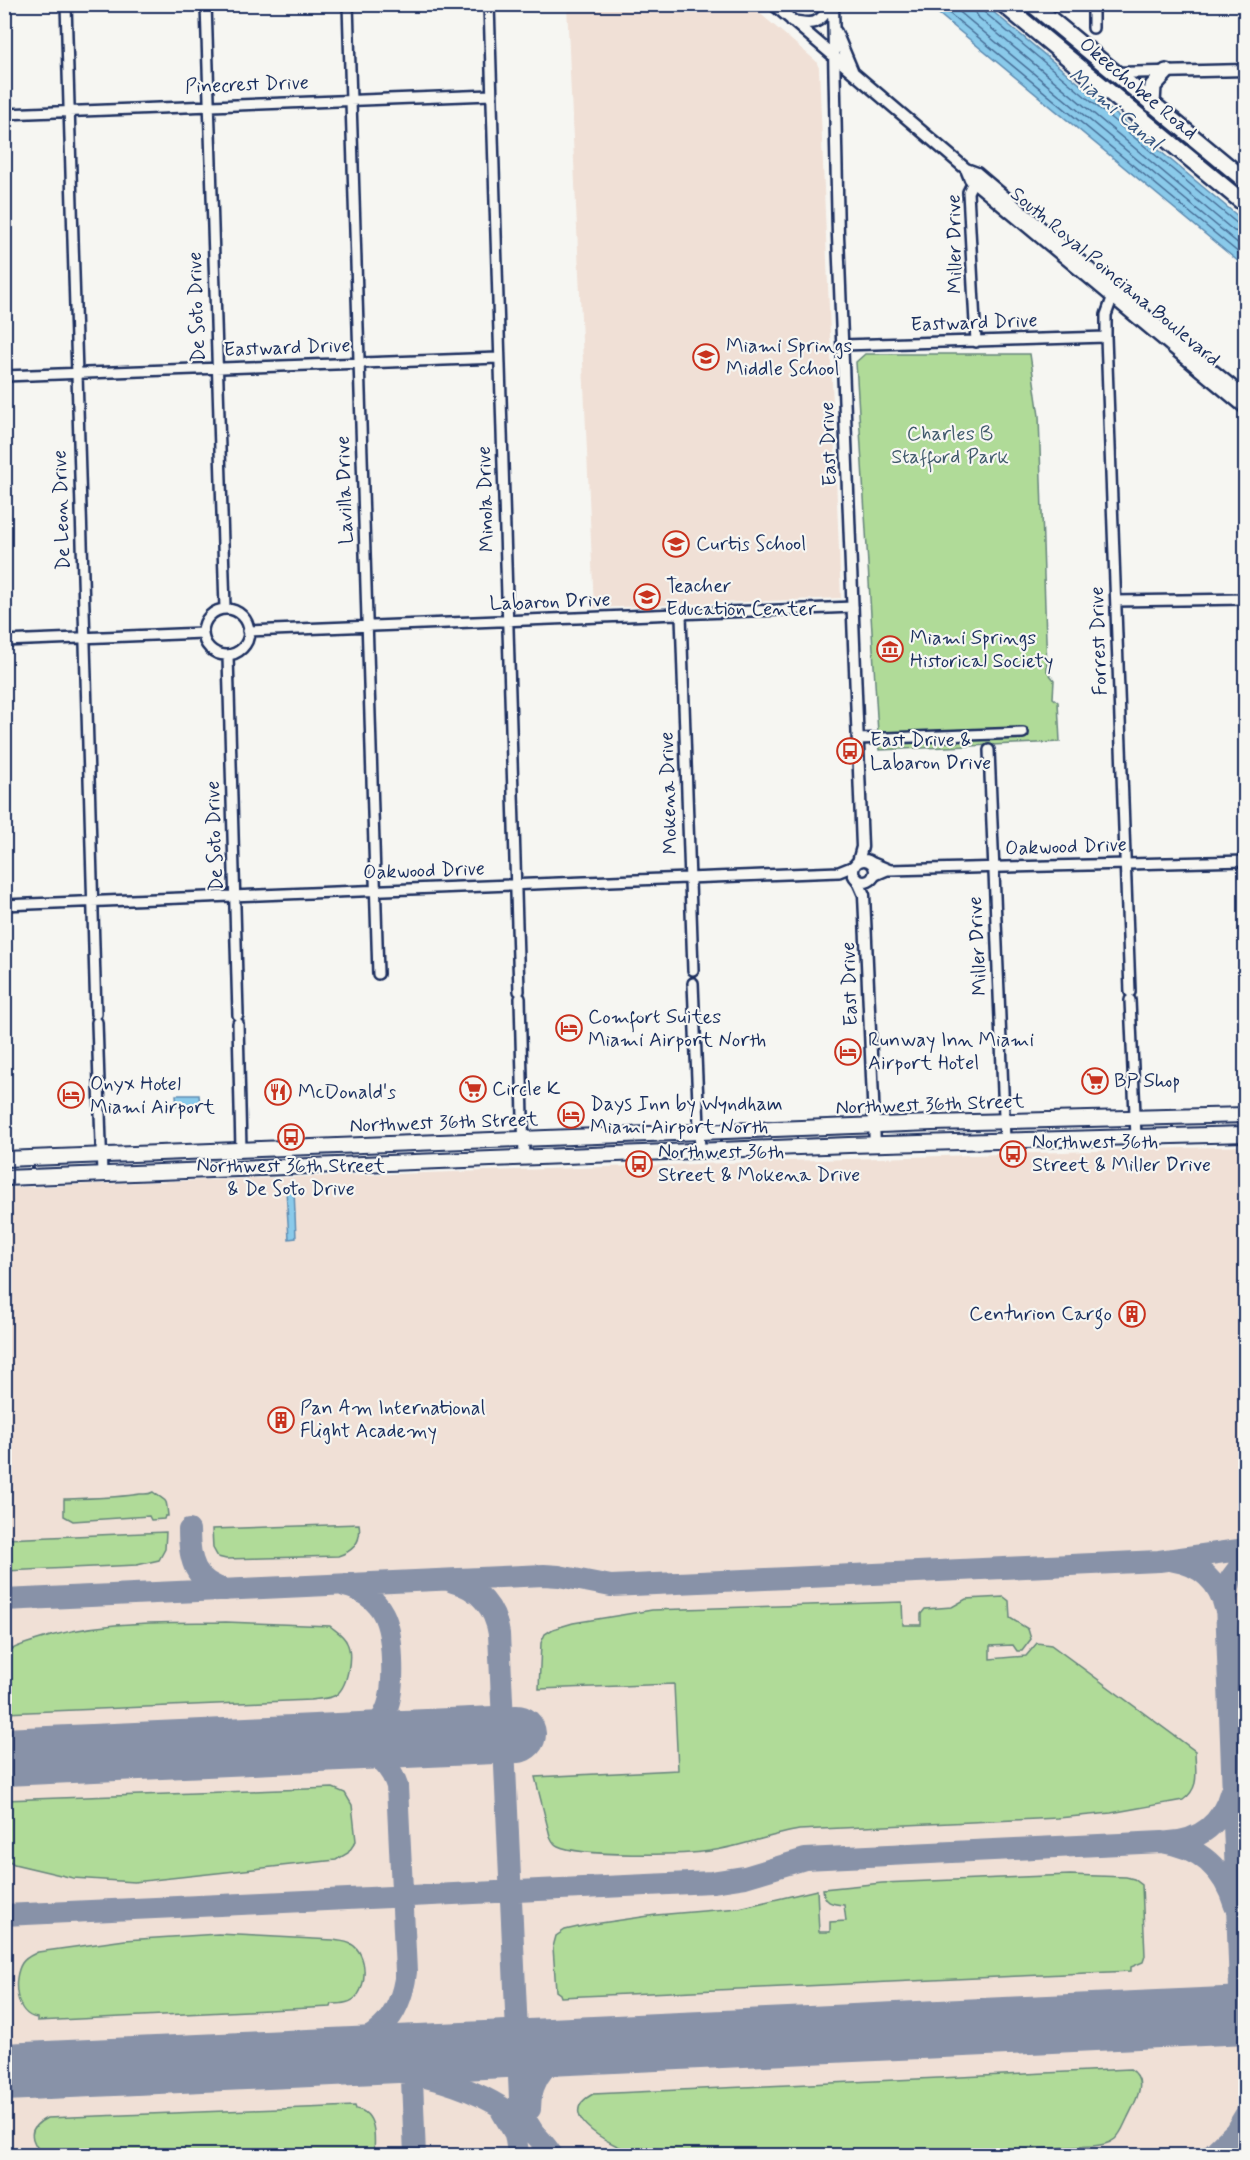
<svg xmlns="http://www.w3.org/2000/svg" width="1250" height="2160" font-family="Mynerve,sans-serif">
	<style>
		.built { fill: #f0e0d6 }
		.green { fill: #b0db98; stroke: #66857b; stroke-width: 1.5 }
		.water { fill: #8acaea; stroke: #5e8cb2; stroke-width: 1.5 }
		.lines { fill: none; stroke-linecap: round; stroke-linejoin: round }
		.shore { stroke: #476d96; stroke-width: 1.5 }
		.taxiway { stroke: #8892a8; stroke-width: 22 }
		.runway { stroke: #8892a8; stroke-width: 58 }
		.minor-casing { stroke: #1b2f5e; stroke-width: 14 }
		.tertiary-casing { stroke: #1b2f5e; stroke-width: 15 }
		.primary-casing { stroke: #1b2f5e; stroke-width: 18 }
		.trunk-casing { stroke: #1b2f5e; stroke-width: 20 }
		.minor { stroke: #f6f6f2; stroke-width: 9 }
		.tertiary { stroke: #f6f6f2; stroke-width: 10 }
		.primary { stroke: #f6f6f2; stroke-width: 14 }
		.trunk { stroke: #f6f6f2; stroke-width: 15 }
		.labels { text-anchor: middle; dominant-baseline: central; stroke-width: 4.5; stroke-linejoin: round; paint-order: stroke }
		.street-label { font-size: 20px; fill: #1b2f5e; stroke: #f6f6f2 }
		.poi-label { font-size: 20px; fill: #1b2f5e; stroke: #f6f6f2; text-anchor: start }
		.park-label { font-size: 20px; fill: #405a6c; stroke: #f6f6f2 }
		.water-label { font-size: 21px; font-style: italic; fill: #375681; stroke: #f6f6f2 }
	</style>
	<rect width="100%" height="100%" fill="#f6f6f2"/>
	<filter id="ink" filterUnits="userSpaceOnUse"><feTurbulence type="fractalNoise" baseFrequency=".0167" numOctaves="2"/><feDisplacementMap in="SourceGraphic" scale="12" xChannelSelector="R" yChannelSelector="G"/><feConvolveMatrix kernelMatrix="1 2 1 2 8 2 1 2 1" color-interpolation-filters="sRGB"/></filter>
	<g filter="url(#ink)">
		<!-- built -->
		<path class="built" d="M567,5h183l66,56 3,7 22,530 -247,10z
			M1245,1146v1009h-1240l-1,-967 144,-6z"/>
		<!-- green -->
		<path class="green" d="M865,354h165l9,62 8,255 7,9 -1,18 5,4 2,40 -181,8 -23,-388z
			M153,1492c14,11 13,4 15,24h-3l-1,3 -13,1 -2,-4 -76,5 -9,-5v-17c25,-1 51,-1 76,-5 5,0 8,1 13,-2z
			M359,1524c3,17 -5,27 -21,32l-112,3 -8,-2 -5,-9 -1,-19z
			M166,1532l-1,17 -6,11 -22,5 -132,6v-32z
			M1004,1597l5,4 1,17 18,11 3,10 -9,12h-5l-4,-6 -23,1v13l36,-3 11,-13 14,2 144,106c0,20 6,36 -12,49l-72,13 -53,5 -259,12c-30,5 -59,17 -89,21 -28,4 -130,6 -152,-5 -5,-2 -6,-6 -8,-10l-15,-59 143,-7 -4,-86 -135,5 2,-46 4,-9 8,-5 20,-6 79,-13 250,-8 1,23h18v-11l4,-5 27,-2 14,-8z
			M226,1622l104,4c6,5 14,9 17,17 6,12 1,46 -13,53 -6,3 -17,3 -24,4l-305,13v-60c9,-6 19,-9 29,-12 62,-21 127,-18 192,-19z
			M333,1788l12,5 7,12 4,36 -8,12 -12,7 -202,22 -61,-4 -59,-14 -9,-6v-58z
			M1070,1875l56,2 8,2 8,6 3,71 -2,6 -12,5v4l-570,26 -1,-3 -4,-3 -3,-44 3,-11 9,-6 22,-5 69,-10 83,-7 78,-18 2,42h11v-10l16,-1 -2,-16c-13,-1 -20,-2 -21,-16l59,-6z
			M218,1934l115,6c6,1 13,1 18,4 17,9 17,44 3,55 -6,5 -15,5 -22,5l-1,3 -294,14v-3c-22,-3 -25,-39 -15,-55 4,-6 10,-8 16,-11l87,-12z
			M1130,2069c20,11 4,35 -3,50 -3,6 -6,15 -12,20 -6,5 -14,6 -22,7l-192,10 -262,-1c-21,-7 -90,-38 -46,-61z
			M355,2106l1,3c21,3 19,29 18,46h-331c-13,-15 -17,-27 4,-37z"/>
		<!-- water -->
		<path class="water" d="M928,5h57l260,217v45z
			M176,1095h23l1,10 -23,1z
			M294,1189l2,49 -7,1 -3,-49z"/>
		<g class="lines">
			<!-- shore -->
			<path class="shore" d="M938,4l308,255
				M950,4l296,246
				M974,4l1,8 4,6 255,213 12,3
				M982,4l2,8 255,213 7,1"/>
			<!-- taxiway -->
			<path class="taxiway" d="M189,1530c0,29 5,53 38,60
				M1174,1561c26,4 45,21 51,47
				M453,1582c26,6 42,26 46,52l21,465 4,18 10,16
				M4,1600l540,-25 15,1 52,10 548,-25 87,-12
				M339,1742c48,-9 55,-38 53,-82 -1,-35 -7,-64 -47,-74
				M1169,1842c31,-1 53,-19 61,-49
				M4,1915l708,-33 33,-5 60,-18 357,-17c38,5 62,27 73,64
				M1241,2016l-15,-414 5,-24 15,-20
				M411,2054l4,102
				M331,2057c43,-18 69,-34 75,-85l-9,-186c-10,-31 -35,-41 -65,-44
				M231,2062c107,4 253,-6 322,94
				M4,2084l21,-10 37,-4
				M530,2109c0,-33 20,-52 49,-63
				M502,2112l13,22 3,18
				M1210,2156l25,-24 11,-18"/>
			<!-- runway -->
			<path class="runway" d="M4,1757l513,-23
				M4,2072l1242,-57"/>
			<!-- minor casing -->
			<g class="minor-casing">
				<path id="minor" d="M66,4l30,1010
					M206,4l19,604
					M348,4l30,970
					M489,4l30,987
					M1093,4v24
					M4,114l487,-19
					M973,182l-5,10 8,150
					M1114,293l-8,22v22l24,655
					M843,345l263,-8
					M4,376l494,-18
					M1116,601l130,-2
					M203 632a23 23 0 1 1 46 0a23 23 0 1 1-46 0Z
					M681,615l12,355
					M248,631l605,-24
					M4,641l199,-8
					M228,656l10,359
					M858,739l165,-6
					M989,750l16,390
					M873,863l17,7 356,-9
					M873,876l14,-6
					M4,905l835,-33 15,-6
					M693,983l7,168
					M520,998l4,160
					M1130,1000l6,137
					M97,1022l5,152
					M238,1023l3,127"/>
			</g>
			<!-- tertiary casing -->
			<g class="tertiary-casing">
				<path id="tertiary" d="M773,4l193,165 11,4 138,117 131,107
					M833,4l5,232 24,611 -4,15
					M792,21c21,4 28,4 39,-17
					M836,32l16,38
					M1115,73l131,-3
					M966,169l4,10 276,230
					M853 871a11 11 0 1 1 22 0a11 11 0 1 1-22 0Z
					M857,879l7,16 11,250"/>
			</g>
			<!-- primary casing -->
			<g class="primary-casing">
				<path id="primary" d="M4,1159l928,-36 314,-8
					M4,1178l845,-33 397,-11"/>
			</g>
			<!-- trunk casing -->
			<g class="trunk-casing">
				<path id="trunk" d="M1003,4l243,201
					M1032,4l214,177
					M1152,104l1,-18 13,-14"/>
			</g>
			<!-- minor -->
			<use href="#minor" class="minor"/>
			<!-- tertiary -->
			<use href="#tertiary" class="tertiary"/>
			<!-- primary -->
			<use href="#primary" class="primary"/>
			<!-- trunk -->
			<use href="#trunk" class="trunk"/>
		</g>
	</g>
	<!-- icons -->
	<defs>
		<g id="school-ring" transform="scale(1.35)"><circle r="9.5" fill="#f6f6f2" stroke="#c8321e" stroke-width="1.5"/><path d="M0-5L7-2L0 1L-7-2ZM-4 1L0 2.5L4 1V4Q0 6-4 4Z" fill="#c8321e"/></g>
		<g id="museum-ring" transform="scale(1.35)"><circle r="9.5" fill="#f6f6f2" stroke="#c8321e" stroke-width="1.5"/><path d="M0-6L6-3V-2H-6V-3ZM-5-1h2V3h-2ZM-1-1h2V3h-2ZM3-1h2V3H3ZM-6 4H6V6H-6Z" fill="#c8321e"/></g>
		<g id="bus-ring" transform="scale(1.35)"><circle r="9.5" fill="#f6f6f2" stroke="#c8321e" stroke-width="1.5"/><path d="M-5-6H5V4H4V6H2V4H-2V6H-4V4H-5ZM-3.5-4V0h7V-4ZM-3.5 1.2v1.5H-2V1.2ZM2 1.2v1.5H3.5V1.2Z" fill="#c8321e"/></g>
		<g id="hotel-ring" transform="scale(1.35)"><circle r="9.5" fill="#f6f6f2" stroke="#c8321e" stroke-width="1.5"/><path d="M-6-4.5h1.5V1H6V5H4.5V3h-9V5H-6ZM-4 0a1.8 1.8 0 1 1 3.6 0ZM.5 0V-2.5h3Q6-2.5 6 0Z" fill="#c8321e"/></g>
		<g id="supermarket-ring" transform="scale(1.35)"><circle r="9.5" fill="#f6f6f2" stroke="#c8321e" stroke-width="1.5"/><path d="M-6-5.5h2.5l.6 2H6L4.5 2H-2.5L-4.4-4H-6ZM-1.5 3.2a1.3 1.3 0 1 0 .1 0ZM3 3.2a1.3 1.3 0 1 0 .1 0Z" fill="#c8321e"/></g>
		<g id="restaurant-ring" transform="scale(1.35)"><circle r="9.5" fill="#f6f6f2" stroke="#c8321e" stroke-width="1.5"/><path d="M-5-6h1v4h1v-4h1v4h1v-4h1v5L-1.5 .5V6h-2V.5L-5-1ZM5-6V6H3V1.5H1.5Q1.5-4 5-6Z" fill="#c8321e"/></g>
		<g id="building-ring" transform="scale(1.35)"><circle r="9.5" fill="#f6f6f2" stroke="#c8321e" stroke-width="1.5"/><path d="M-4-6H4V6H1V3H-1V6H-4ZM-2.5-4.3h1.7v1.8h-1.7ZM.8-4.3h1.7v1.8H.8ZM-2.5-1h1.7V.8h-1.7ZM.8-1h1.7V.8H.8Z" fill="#c8321e"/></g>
	</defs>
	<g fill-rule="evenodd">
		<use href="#school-ring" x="706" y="357"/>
		<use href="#school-ring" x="676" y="544"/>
		<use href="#school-ring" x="647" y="597"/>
		<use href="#museum-ring" x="890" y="649"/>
		<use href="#bus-ring" x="850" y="751"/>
		<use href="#hotel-ring" x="569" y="1028"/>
		<use href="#hotel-ring" x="848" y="1052"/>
		<use href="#supermarket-ring" x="1095" y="1081"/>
		<use href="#supermarket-ring" x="473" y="1089"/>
		<use href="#restaurant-ring" x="278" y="1092"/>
		<use href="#hotel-ring" x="71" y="1095"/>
		<use href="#hotel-ring" x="571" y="1115"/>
		<use href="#bus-ring" x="291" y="1137"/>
		<use href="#bus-ring" x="1013" y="1154"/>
		<use href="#bus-ring" x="639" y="1164"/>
		<use href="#building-ring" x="1132" y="1314"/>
		<use href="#building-ring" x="281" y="1420"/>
	</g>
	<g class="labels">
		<!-- street labels -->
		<g class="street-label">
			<text transform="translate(247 85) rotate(-2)">Pinecrest Drive</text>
			<text transform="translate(1138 89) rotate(40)">Okeechobee Road</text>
			<text transform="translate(955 244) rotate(-91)">Miller Drive</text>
			<text transform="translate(1115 277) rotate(40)">South Royal Poinciana Boulevard</text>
			<text transform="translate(197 307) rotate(-92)">De Soto Drive</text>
			<text transform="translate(974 323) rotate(-2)">Eastward Drive</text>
			<text transform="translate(287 348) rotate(-2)">Eastward Drive</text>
			<text transform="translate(829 444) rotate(-92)">East Drive</text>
			<text transform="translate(345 490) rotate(-92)">Lavilla Drive</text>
			<text transform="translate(486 499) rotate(-92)">Minola Drive</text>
			<text transform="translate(62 510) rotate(-92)">De Leon Drive</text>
			<text transform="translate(550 602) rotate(-2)">Labaron Drive</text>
			<text transform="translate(1099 641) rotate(-92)">Forrest Drive</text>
			<text transform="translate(669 793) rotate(-92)">Mokena Drive</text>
			<text transform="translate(215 836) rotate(-92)">De Soto Drive</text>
			<text transform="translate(1066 847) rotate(-2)">Oakwood Drive</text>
			<text transform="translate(424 871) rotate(-2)">Oakwood Drive</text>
			<text transform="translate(978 946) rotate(-93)">Miller Drive</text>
			<text transform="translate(850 984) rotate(-92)">East Drive</text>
			<text transform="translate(930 1105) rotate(-2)">Northwest 36th Street</text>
			<text transform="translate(444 1123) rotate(-2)">Northwest 36th Street</text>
		</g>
		<!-- poi labels -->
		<g class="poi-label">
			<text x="726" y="346">Miami Springs<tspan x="726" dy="23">Middle School</tspan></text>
			<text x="696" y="544">Curtis School</text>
			<text x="666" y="586">Teacher<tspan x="666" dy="23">Education Center</tspan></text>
			<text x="910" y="638">Miami Springs<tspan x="910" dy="23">Historical Society</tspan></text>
			<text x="870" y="740">East Drive &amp;<tspan x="870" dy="23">Labaron Drive</tspan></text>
			<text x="588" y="1017">Comfort Suites<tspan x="588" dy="23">Miami Airport North</tspan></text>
			<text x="868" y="1040">Runway Inn Miami<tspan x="868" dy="23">Airport Hotel</tspan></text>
			<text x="1114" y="1081">BP Shop</text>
			<text x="90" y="1084">Onyx Hotel<tspan x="90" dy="23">Miami Airport</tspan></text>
			<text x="492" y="1089">Circle K</text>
			<text x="298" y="1092">McDonald's</text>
			<text x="590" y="1104">Days Inn by Wyndham<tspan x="590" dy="23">Miami Airport North</tspan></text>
			<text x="1032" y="1142">Northwest 36th<tspan x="1032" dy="23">Street &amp; Miller Drive</tspan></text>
			<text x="658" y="1152">Northwest 36th<tspan x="658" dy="23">Street &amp; Mokena Drive</tspan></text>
			<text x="291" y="1166" text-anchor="middle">Northwest 36th Street<tspan x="291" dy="23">&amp; De Soto Drive</tspan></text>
			<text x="1112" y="1314" text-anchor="end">Centurion Cargo</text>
			<text x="300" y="1408">Pan Am International<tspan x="300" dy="23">Flight Academy</tspan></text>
		</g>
		<!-- park labels -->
		<g class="park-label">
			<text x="950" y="434">Charles B<tspan x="950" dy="23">Stafford Park</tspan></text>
		</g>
		<!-- water labels -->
		<g class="water-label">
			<text transform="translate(1115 109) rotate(40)">Miami Canal</text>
		</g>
	</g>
	<!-- margin -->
	<rect width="1250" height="2160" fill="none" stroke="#f6f6f2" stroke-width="24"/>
	<rect x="12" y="12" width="1226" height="2136" fill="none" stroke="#1b2f5e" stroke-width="2" filter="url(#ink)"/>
</svg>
